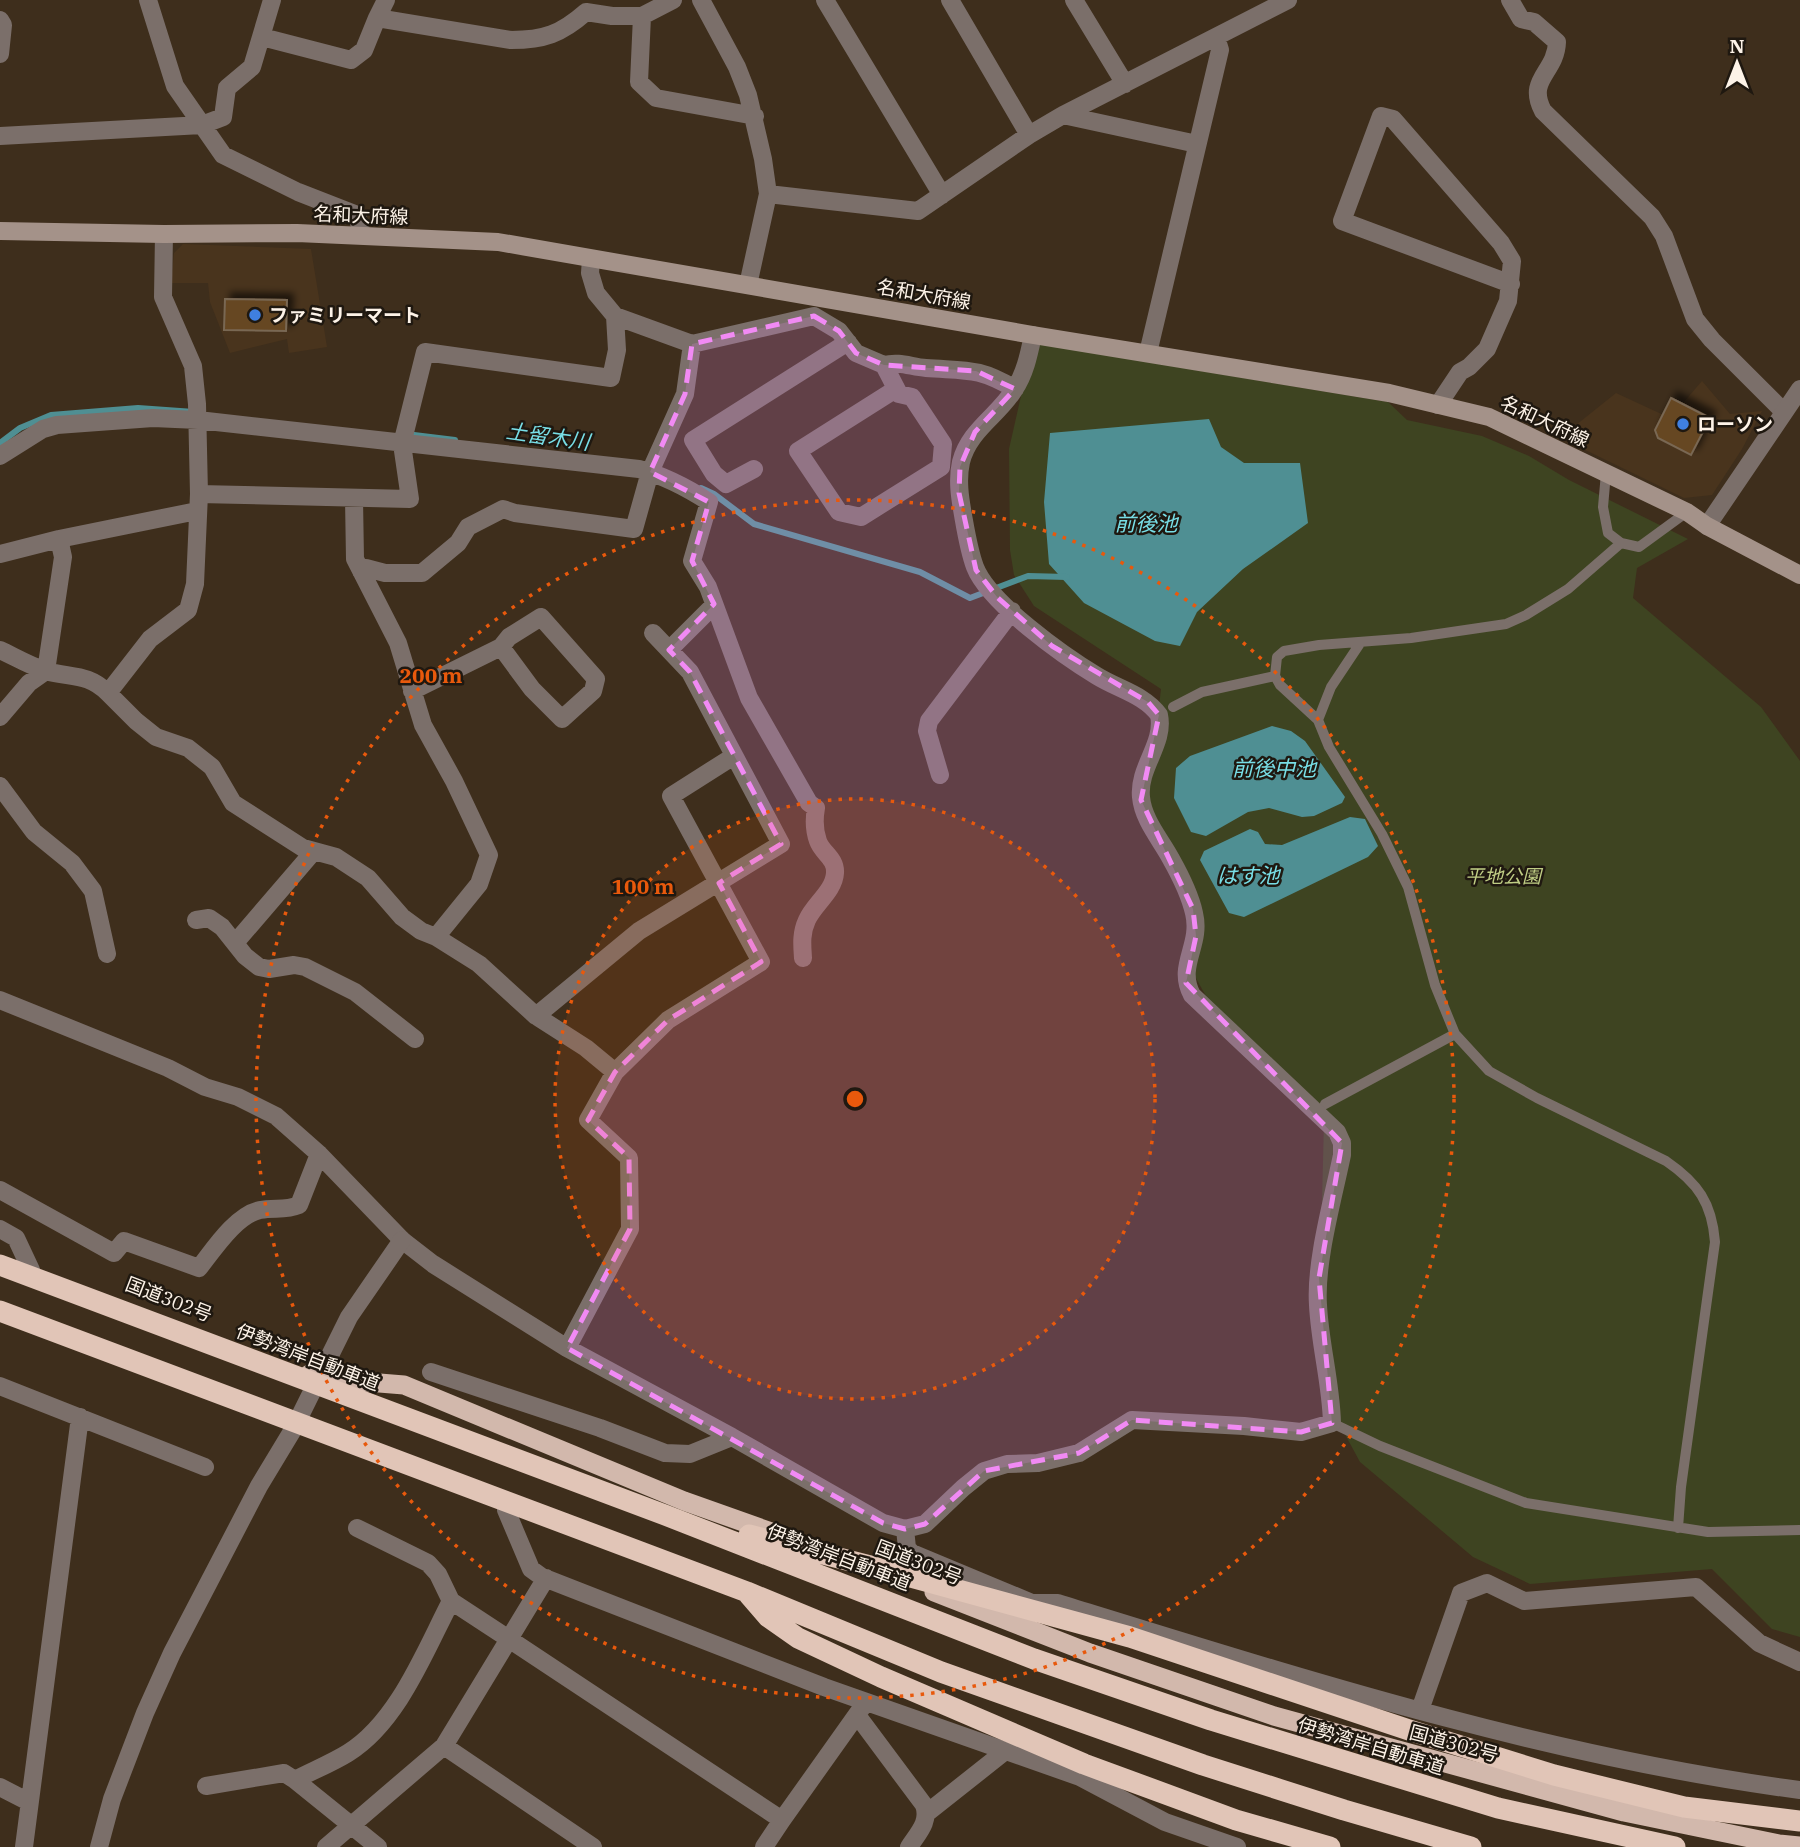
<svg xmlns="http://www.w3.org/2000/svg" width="1800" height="1847" font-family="'IBM Plex Serif','Noto Sans JP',serif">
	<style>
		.built { fill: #49341d }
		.green { fill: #3e4421 }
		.water { fill: #4f8f93 }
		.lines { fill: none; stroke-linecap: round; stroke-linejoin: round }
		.stream { stroke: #4f8f93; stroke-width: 6 }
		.building { fill: #664723; stroke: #796753; stroke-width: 2; filter: url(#shadow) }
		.service { stroke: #7b6f6a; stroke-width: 10 }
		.minor { stroke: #7b6f6a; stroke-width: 18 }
		.tertiary { stroke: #7b6f6a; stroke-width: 18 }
		.secondary { stroke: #a49289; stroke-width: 18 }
		.trunk { stroke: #d2b8ac; stroke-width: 19 }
		.motorway { stroke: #e1c5b7; stroke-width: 21 }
		.marked { fill: #f18af4; fill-opacity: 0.2; stroke: #f18af4; stroke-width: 5; stroke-dasharray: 14 9; stroke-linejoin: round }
		.ring { fill: none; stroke: #e8590c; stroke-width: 3.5; stroke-dasharray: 3.5 7 }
		.shop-dot { fill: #3f7fe0; stroke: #1f1810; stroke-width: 2.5 }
		.labels { text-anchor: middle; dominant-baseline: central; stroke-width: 5; stroke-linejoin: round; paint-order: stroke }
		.street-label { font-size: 19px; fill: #fdf3e8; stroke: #1f1810 }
		.poi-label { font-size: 19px; font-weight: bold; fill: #fdf3e8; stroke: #1f1810; text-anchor: start }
		.park-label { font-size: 19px; font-style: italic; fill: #bfcd84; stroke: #1f1810 }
		.water-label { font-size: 21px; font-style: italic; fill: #78dee6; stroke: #1f1810 }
		.centre { fill: #e8590c; stroke: #1f1810; stroke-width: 3.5 }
		.ring-label { font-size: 21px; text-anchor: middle; font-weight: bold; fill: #e8590c; stroke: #1f1810; stroke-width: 5; stroke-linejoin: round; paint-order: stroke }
	</style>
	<defs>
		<filter id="shadow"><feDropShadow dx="6" dy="-6" stdDeviation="3.5" flood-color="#0009"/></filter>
	</defs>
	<rect width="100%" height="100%" fill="#3e2e1c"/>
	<!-- built -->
	<path class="built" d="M183,244l128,5 16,98 -38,6 -2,-14 -57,14 -20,-51 -2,-19h-37l3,-30z
		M1702,381l28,33 32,-3 -20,38 -30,46 -28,3 -115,-56 -3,-9 50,-40 54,25z"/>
	<!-- green -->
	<path class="green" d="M1033,343l355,59 19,18 75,16 47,20 40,24 119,59 -51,29 -4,30 128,109 39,54v876l-28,-8 -60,-60 -182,15 -57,-27 -113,-95 -26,-48 -15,-92 5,-201 -107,-105 -25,-45 -4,-61 -41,-99 14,-122 -127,-83 -20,-31 -4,-25 -1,-101z"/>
	<!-- water -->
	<path class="water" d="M1209,419l12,28 23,16h56l8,60 -65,46 -46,43 -17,34 -25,-5 -71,-38 -35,-39 -5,-62 6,-69z
		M1272,726l19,5 14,10 40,56 -3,6 -28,13 -12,1 -33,-9 -21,4 -42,24 -15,-4 -17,-34 2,-30 14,-12z
		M1350,817l15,2 13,27 -10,11 -124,60 -15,-4 -29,-53 4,-9 46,-22 8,3 7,12 17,1z"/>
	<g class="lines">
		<!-- stream -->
		<path class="stream" d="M414,435l41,5
			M0,443l20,-15 31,-13 87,-7 56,4
			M701,488l13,6 40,30 166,48 50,26 58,-22 39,1"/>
	</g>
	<!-- building -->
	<path class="building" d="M225,299l62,1 -1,31 -62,-1z
		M1671,398l39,20 -19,37 -33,-17 -3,-8z"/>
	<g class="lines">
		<!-- service -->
		<path class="service" d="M1606,473l-3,34 5,26 13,10 18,4 48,-35
			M1275,676l5,9 38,35 13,-33 30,-45
			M1173,707l29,-15 73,-16 2,-19 7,-6 35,-6 92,-7 95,-14 20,-9 42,-26 53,-46
			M1318,720l11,27 53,87 26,53 27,98 20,49 34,37 48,27 129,63c32,22 46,42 49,81l-34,245 -3,41
			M1325,1104l130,-70
			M1332,1423l48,23 146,57 182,29 92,-2"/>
		<!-- minor -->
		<path class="minor" d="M148,0l27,86 48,69 75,37 59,23 5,20
			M701,0l36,67 11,28 15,64 5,35 -20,91
			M825,0l117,195
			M950,0l79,135
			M1074,0l51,84
			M1510,0l11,19 13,3 23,20c-1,31 -31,37 -14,69l109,106 12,19 31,83 17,21 72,72
			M642,16l-3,66 17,16 99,18
			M377,18l9,-18
			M0,20l3,5 -3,29
			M262,37l89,23 13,-10 13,-32 134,22c33,0 50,-6 75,-28l26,4h30l31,-16
			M1063,115l134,29
			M0,136l202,-11 21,-8 4,-29 25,-21 20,-67
			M768,194l150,17 111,-76 34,-20 225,-115
			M615,316l77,28 122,-28 25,15 17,22 28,12 15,29 13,3 31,47 -2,23 -80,50 -22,-5 -41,-61 98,-62
			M1148,353l72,-303 -4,-13
			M884,365c16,-4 27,2 42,3 41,3 52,-1 89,21
			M1438,405l22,-33 9,-5 18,-18 21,-48 4,-40 -11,-18 -108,-124 -12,-3 -39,105 169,63
			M0,456l43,-27 14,-4 96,-7 45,2 441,49c26,7 47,18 70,33l-17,59 16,26 41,111 60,105 7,5c-2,11 -2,22 2,33 4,12 18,17 17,32 -1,18 -21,31 -28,47 -6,13 -5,24 -4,38
			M754,469l-28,15 -12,-10 -21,-34 155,-98
			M199,494l211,5 -8,-55 23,-92 186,26 6,-28 -2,-34 -19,-23 -6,-20 1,-14
			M354,499l1,60 43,84 25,82 31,56 35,74 -10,29 -43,53
			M0,554l59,-15 138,-28
			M361,571l5,-3 19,5h37l36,-30 10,-16 35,-18 12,4 119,16 16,-57 35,-78 7,-50
			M0,650c15,7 30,16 46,21 25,7 42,2 62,22l42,-54 38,-29 7,-26 4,-90 -2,-90 -4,-38 -30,-69 1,-63
			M669,650l45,-45
			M412,691l89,-44 8,-10 32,-20 55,62 -3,12 -31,28 -30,-30 -31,-42
			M108,693l28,28 20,16 32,11 24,19 21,36 70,45 33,9 32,21 34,39 19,14 15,6 43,27 57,52 50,32 29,24
			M0,717l29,-34 17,-12 17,-114 -4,-18
			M940,775l-13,-44 2,-10 83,-110
			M0,786l34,46 38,31 21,28 14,63
			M196,920l13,-2 13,9 23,29 14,11 10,2 25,-4 11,2 50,25 60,47
			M235,943l79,-92
			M0,1000l168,68 37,19 33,10 38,19 43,38 83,86 31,24 134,84 165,89 151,86 22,6 2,19 5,5 120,50h26c243,75 489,154 742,187
			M536,1016l103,-85 142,-87 -91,-172 -37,-39
			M0,1190l114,63 10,-12 75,27c15,-19 37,-53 61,-58 14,-3 25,1 39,-5l20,-51
			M0,1229l16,9 15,32
			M567,1348l63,-119 -1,-71 -41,-38 27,-48 53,-52 93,-58 -90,-166 63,-40
			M431,1372l169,56 65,25 25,1 42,-17
			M0,1386l205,81
			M506,1510l25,59 11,8 282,110 256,90 85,45 72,25
			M357,1528l71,35 10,11 13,27 58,38 37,-61
			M905,1529l20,-5 38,-36 21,-17 23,-7 31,-1 41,-10 53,-33 112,6 57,6 31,-9c-1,-40 -12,-78 -14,-118 -3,-43 15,-106 24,-150v-12l-5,-11 -145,-137c-16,-30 10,-49 2,-82 -4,-18 -14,-38 -23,-54 -10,-19 -28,-39 -30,-62 -3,-30 24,-53 18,-82 -14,-20 -41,-26 -62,-39 -33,-20 -108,-73 -122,-109 -6,-16 -9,-35 -12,-52 -3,-17 -6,-35 -2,-53 8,-32 37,-46 53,-72 11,-16 15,-36 19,-55
			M1420,1710l41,-117 26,-10 37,18 172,-14 63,56 41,19
			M857,1715l67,90c6,17 -6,28 -15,42
			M444,1746l149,101
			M206,1786l78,-13 11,7
			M0,1787l29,15
			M927,1813l77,-61
			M782,1820l81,-114
			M24,1847l56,-430
			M326,1847l118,-101 65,-107 273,181 -18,27
			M378,1847l-83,-67c17,-9 37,-17 53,-27 50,-31 77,-102 103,-152"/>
		<!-- tertiary -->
		<path class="tertiary" d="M1707,526l93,-137
			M99,1847l13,-48 33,-86 27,-60 87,-167 35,-58 55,-111 53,-77"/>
		<!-- secondary -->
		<path class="secondary" d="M0,231l164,3 133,-1 201,9 535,93 356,58 100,24 198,95 20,14 93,49"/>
		<!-- trunk -->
		<path class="trunk" d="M309,1374l9,4 86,7 280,116 90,32
			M934,1592l156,61 184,63 350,96 155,32 21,2"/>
		<!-- motorway -->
		<path class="motorway" d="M0,1265l665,250 369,144 177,61 287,88 177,39
			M0,1311l747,281 194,80 262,93 141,45 127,37
			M749,1535l129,33 252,69 279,93 145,45 130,32 116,14
			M749,1595l19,22 30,21 83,39 203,87 152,56 94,27"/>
	</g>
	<!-- marked area -->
	<path class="marked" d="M814,316l25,15 17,22 28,12 92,6 39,18 -40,43 -15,35 -1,26 17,77 21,27 55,49 96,56 11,13 -18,85 52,109 3,27 -10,47 156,160 -23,135 13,145 -31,9 -169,-12 -53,33 -95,18 -59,53 -20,5 -22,-6 -316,-175 63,-119 -1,-71 -41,-38 27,-48 53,-52 93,-58 -42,-79 62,-39 -91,-172 -21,-22 45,-46 -22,-43 17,-59 -59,-30 35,-78 7,-50z"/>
	<!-- distance rings -->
	<circle cx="855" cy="1099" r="300" fill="#e8590c" fill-opacity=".12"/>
	<g class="ring">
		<circle cx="855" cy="1099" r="300"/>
		<circle cx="855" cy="1099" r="599"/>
	</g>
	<!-- markers -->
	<g class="shop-dot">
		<circle cx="255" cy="315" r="7"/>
		<circle cx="1683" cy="424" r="7"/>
	</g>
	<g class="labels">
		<!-- street labels -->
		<g class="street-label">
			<text transform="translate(361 215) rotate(2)">名和大府線</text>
			<text transform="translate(924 294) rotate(10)">名和大府線</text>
			<text transform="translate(1545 421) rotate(25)">名和大府線</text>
			<text transform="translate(169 1299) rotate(21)">国道302号</text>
			<text transform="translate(308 1357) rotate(21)">伊勢湾岸自動車道</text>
			<text transform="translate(839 1557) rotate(21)">伊勢湾岸自動車道</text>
			<text transform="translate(919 1562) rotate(21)">国道302号</text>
			<text transform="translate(1454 1743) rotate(15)">国道302号</text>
			<text transform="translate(1371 1746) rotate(17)">伊勢湾岸自動車道</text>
		</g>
		<!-- poi labels -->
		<g class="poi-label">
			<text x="269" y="315">ファミリーマート</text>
			<text x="1697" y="424">ローソン</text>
		</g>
		<!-- park labels -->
		<g class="park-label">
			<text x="1503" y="876">平地公園</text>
		</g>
		<!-- water labels -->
		<g class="water-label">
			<text transform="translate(548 436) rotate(8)">土留木川</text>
			<text x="1146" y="523">前後池</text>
			<text x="1274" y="768">前後中池</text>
			<text x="1248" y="875">はす池</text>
		</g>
	</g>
	<circle cx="855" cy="1099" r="10" class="centre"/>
	<g class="ring-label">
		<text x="431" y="683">200 m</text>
		<text x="643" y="894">100 m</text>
	</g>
	<!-- north arrow -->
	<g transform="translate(1737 63)" stroke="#1f1810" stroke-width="5" paint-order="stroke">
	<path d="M0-5L12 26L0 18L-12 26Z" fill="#fdf3e8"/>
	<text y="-10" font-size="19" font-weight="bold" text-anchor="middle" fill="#fdf3e8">N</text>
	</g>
</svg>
